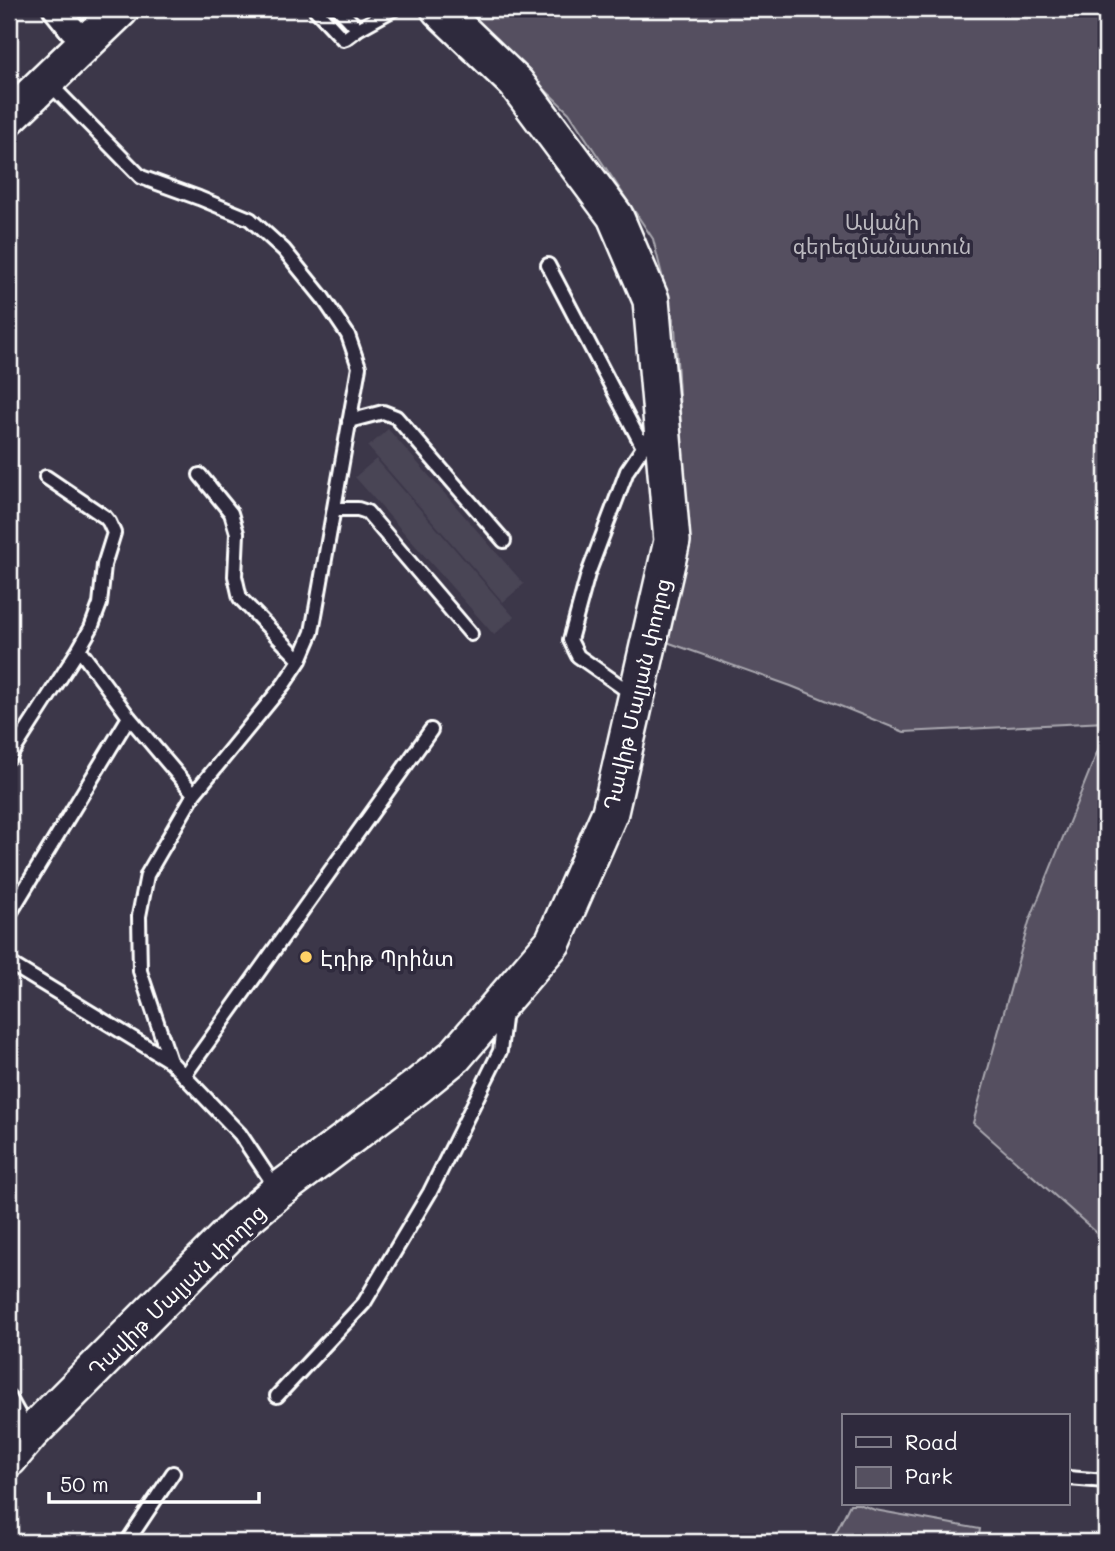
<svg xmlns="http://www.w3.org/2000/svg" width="1115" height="1551" font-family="Mali,'Noto Sans Armenian',sans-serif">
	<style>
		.built { fill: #494455 }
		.green { fill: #555060; stroke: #aaa8b0; stroke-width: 2 }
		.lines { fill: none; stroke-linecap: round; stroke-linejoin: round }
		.lane-casing { stroke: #fff; stroke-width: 18 }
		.street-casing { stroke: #fff; stroke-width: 30 }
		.secondary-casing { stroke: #fff; stroke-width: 40 }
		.lane { stroke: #2f2a3d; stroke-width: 12 }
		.street { stroke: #2f2a3d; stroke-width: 24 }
		.secondary { stroke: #2f2a3d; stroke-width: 35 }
		.poi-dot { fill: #ffd166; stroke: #2f2a3d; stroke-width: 2.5 }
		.labels { text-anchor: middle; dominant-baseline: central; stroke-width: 7; stroke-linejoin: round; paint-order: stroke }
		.park-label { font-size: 21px; fill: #bbb9bf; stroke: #2f2a3d }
		.street-label { font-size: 21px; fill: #fff; stroke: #2f2a3d }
		.poi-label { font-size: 21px; fill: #fff; stroke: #2f2a3d; text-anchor: start }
	</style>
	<rect width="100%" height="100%" fill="#3c3749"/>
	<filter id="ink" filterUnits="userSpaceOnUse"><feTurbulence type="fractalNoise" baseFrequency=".0143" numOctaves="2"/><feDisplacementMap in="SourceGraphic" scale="14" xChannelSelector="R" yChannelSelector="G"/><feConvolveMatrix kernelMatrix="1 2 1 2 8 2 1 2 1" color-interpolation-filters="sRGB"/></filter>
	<g filter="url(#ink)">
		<!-- built -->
		<path class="built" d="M388,429l136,155 -21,18 -135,-155z
			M376,459l138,158 -20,18 -139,-158z"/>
		<!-- green -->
		<path class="green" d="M462,9h644v713l-202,10 -113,-46 -127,-45 10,-66 7,-148 -6,-100 -22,-88 -84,-126z
			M1106,730v511l-133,-118 56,-201z
			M850,1504h9l16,6 105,19 -2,13h-147z"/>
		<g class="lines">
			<!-- lane casing -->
			<g class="lane-casing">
				<path id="lane" d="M315,9l28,30 3,-1 12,-9
					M339,9l19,20 36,-20
					M47,81l94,96 58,21 51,21 34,31 39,48 25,37 11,32 -47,265 -12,28 -16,24 -90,110 -47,81 -8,41 1,55 30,90
					M548,265l95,182
					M349,421l34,-9 13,5 108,124
					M200,475l31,38 6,20 -2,43 5,22 60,62
					M46,477l59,40 4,5 5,11 -10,32 -4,39 -9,24 -12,21 50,68 65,77
					M334,509h24l9,3 104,122
					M632,694l-54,-38 -8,-16 18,-66 39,-103 27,-40
					M9,758l70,-109
					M9,915l120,-198
					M9,963l161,98 70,73 36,54
					M184,1076l247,-346
					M277,1396l87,-93 66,-111 70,-141 5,-40
					M9,1397l19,34
					M1068,1478l38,3
					M127,1542l46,-69"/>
			</g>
			<!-- street casing -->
			<g class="street-casing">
				<path id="street" d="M56,9l16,20 15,13"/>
			</g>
			<!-- secondary casing -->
			<g class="secondary-casing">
				<path id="secondary" d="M9,117l112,-108
					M9,1459l21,-25 209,-210 39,-33 140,-105 37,-30 98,-114 57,-130 62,-271 -21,-241 -36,-84 -99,-133 -77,-74"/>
			</g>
			<!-- lane -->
			<use href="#lane" class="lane"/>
			<!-- street -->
			<use href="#street" class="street"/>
			<!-- secondary -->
			<use href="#secondary" class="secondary"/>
		</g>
	</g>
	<!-- markers -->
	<circle class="poi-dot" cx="306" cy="957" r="7"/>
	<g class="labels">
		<!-- park labels -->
		<g class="park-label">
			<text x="882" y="221">Ավանի<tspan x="882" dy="24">գերեզմանատուն</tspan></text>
		</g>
		<!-- street labels -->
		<g class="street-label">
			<text transform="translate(636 694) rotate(-77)">Դավիթ Մալյան փողոց</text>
			<text transform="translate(176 1290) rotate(-44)">Դավիթ Մալյան փողոց</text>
		</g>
		<!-- poi labels -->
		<g class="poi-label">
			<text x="320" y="957">Էդիթ Պրինտ</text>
		</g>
	</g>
	<!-- margin -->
	<rect width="1115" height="1551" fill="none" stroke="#2f2a3d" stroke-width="35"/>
	<rect x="18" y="18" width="1080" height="1516" fill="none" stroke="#fff" stroke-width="2.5" filter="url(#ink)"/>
	<!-- legend -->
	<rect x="842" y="1414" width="228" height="91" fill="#2f2a3d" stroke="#827f8b" stroke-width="2"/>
	<rect x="856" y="1437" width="35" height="10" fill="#2f2a3d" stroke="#827f8b" stroke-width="2"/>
	<text x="905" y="1450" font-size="21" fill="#ffffff">Road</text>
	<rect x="856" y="1467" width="35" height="21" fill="#555060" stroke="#827f8b" stroke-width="2"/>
	<text x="905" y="1484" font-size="21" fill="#ffffff">Park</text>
	<!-- scale -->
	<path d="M49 1492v10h210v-10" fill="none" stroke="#ffffff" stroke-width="3.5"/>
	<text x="60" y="1492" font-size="21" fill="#ffffff" stroke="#2f2a3d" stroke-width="5" paint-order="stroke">50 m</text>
</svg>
